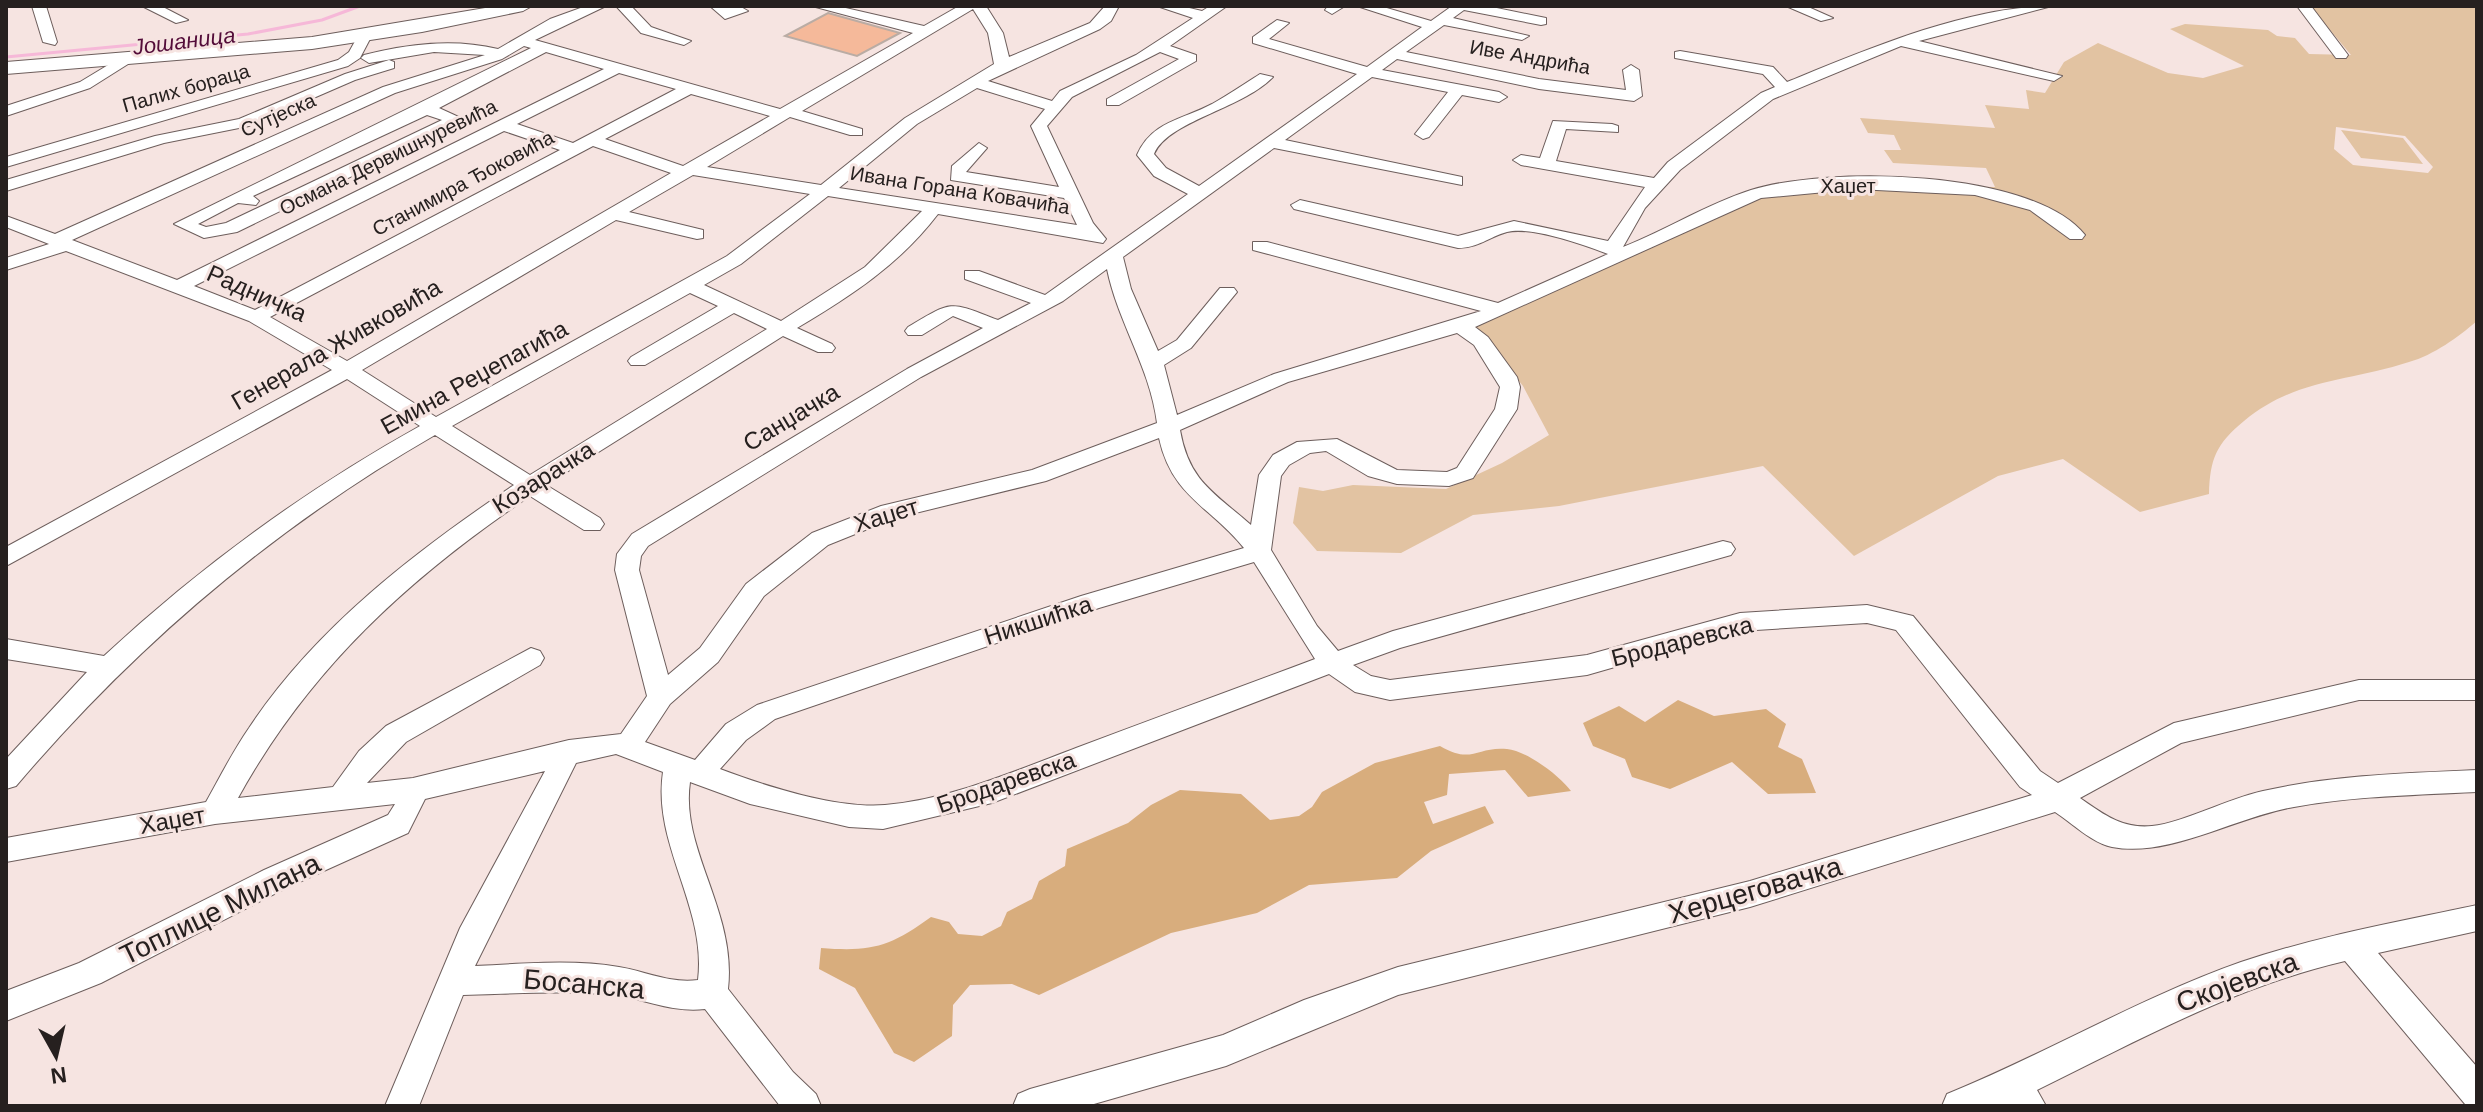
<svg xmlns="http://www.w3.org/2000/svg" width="2483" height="1112" font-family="Arial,sans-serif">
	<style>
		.green { fill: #e2c3a2; fill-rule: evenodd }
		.forest { fill: #d8ad7d }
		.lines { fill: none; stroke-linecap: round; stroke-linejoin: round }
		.stream { stroke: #f6b8d8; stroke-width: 3 }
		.building { fill: #f5b99a; stroke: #baaca4; stroke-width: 2 }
		.minor-casing { stroke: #6d5e5c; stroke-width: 2 }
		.major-casing { stroke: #6d5e5c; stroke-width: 2 }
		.minor { fill: #fff; fill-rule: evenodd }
		.major { fill: #fff; fill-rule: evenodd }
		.labels { text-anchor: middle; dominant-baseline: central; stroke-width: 6; stroke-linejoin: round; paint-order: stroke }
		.far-street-label { font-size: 20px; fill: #26201f; stroke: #f6e4e1 }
		.far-water-label { font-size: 22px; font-style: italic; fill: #530c39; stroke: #f6e4e1 }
		.street-label { font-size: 24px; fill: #26201f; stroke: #f6e4e1 }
		.near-street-label { font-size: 28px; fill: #26201f; stroke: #f6e4e1 }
	</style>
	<rect width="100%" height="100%" fill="#f6e4e1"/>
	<!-- green -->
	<path class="green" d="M2310,6h167v315c-19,16 -43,34 -68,41 -61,20 -113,16 -165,59 -28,23 -34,38 -35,73l-69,18 -77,-53 -65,17 -144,80 -91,-90 -204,40 -86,9 -72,38 -84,-2 -24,-28 6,-36 24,4 30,-6 93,4 56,-26 47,-28 -26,-49 -48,-59 26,-17 255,-116 88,-9 151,2 -9,-19 -93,-5 -9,-13h17l-7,-15 -26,-2 -8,-15 135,10 -10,-23 44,4 -3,-19 19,3 19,-31 34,-19 70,30 35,5 41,-12 -74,-37 15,-5 83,6 9,6 18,2 14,16 42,1zM2336,127l69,9 28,31 -5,6 -75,-8 -19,-16z
		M2341,130l62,8 20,26 -62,-6z"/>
	<!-- forest -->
	<path class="forest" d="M1678,700l36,16 52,-7 20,15 -8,23 24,12 14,34 -48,1 -36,-32 -62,27 -38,-12 -7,-18 -32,-13 -10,-23 36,-17 26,16z
		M1440,746c32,19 37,0 67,3 20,2 53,27 64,42l-43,6 -23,-27 -56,4 -2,21 -23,7 9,22 52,-18 9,17 -63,28 -34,27 -88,7 -52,28 -86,20 -132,62 -27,-11 -42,1 -17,20 -1,31 -38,26 -20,-9 -39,-65 -36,-19 2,-21c50,4 69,-1 110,-31l18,5 9,12 24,2 19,-10 6,-14 25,-13 7,-18 26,-15 2,-17 61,-26 23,-18 29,-15 61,4 29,26 29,-4 13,-9 10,-15 53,-29z"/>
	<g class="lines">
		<!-- stream -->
		<path class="stream" d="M6,57l242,-23 74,-14 38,-14"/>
	</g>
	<!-- building -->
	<path class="building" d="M828,13l72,20 -43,23 -72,-20z"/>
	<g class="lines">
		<!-- minor casing -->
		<g class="minor-casing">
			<path id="minor" d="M32,6h14l11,36 -2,3 -12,-3z
				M142,6h19l27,14 -12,3z
				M586,6h20l-71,34 245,69 133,-76 -101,-27h25l87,20 35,-20h27l17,27 6,24 81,-34 15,-17h14l-8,15 -11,8 -112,52 64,20 8,-10 76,-36 57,-37 -36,-12h24l21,5 8,-5h17l-57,40 26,9v6l-77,44h-12v-6l72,-40 -19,-7 -88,45 -25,29 46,97 13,16 -3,4 -165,-29c-38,50 -87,82 -141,114l35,16 3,4 -3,4h-14l-35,-16 -237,149 54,33 4,6 -4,6h-16l-54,-34c-121,82 -221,173 -292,302l95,-11 26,-36 27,-25 145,-78 9,3 4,7 -4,7 -134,77 -39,41 46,-5 156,-38 52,-6 26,-38 -32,-126 2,-16 15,-20 275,-165 76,-41 -30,-12 -31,19h-14l-3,-4 3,-4c45,-27 41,-26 90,-7l33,-17 -66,-24v-8h14l66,24 143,-101 -34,-18 -17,-21c15,-34 45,-35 75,-51 16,-9 32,-20 48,-30l13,3c-31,32 -105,44 -119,77l12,14 33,18 158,-112 -104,-31v-6l24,-17 12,3 -20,16 98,28 55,-40 -65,-21h23l51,15 21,-15h35l59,12v6l-5,1 -77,-15 -11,8 76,18 -7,4 -78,-15 -38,27 133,27 87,11 -3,-20 8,-5 8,5 3,26 -8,5 -95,-12 -142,-30 -15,11 117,22 8,5 -8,5 -37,-7 -33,42 -6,2 -8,-5 33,-42 -76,-15 -87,63 177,37v8l-188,-37 -151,109 8,32 27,62 19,-11 43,-52h14l3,4 -46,56 -27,17 13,50 97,-41 207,-63 -228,-61v-8h14l231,61 110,-49c-24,-9 -76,-28 -101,-22 -18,5 -29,16 -49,16l-164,-39 -3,-4 9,-5 158,36 56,-15 94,20 37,-54 -124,-22 -8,-5 8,-5 19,3 13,-37 59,3 6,2v6l-52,-3 -10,32 98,17 14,-16 93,-69 14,-6 -12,-13 -88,-16v-6l5,-1 93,16 14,15c78,-32 181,-76 265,-76l-133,35 143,35 -8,5 -153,-35 -128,53 -93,71 -35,38 -22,39c43,-17 84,-43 128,-57 76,-24 281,-21 334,45l-3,4h-12l-40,-29 -55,-15 -118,-6 -96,9 -286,129 13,10 29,40 3,10 -3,22 -44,69 -24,8 -52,-2 -29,-8 -42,-25 -16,2 -21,12 -8,11 -10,74 46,76 21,25 55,-20 330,-90 8,2 4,6 -4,6 -331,93 -47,17 18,11 19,4 197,-25 153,-42 127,-8 46,11 127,155 18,12 116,-60 185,-43h118v20h-118l-178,43 -101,55c23,16 42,31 72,28 30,-3 78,-28 111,-35 70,-16 143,-18 214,-21v22c-61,3 -123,4 -183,15 -59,10 -124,51 -182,40 -20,-4 -40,-24 -57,-35l-305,95 -352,88 -172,71 -139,40h-74l5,-12 12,-5 193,-54 81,-35 94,-33 352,-86 282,-86 -12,-8 -124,-157 -29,-7 -127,8 -153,44 -197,25 -35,-8 -26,-18 -337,129 -109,26 -34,-2 -99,-23 -60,-22c-10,68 47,129 38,207l65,83 23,22 5,12h-41l-75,-97c-33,4 -59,-10 -92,-14 -50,-5 -100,-1 -150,0l-44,111h-34l75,-178 85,-157 -120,28 -17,34 -122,55 -185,95 -95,38v-30l73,-28 185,-93 124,-55 7,-11 -180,20 -209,38v-24l200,-36c14,-25 27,-51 43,-74 66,-100 167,-177 265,-243l-79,-50c-162,93 -299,210 -419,351l-10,3v-30l81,-87 -81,-13v-20l98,17c97,-90 201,-166 316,-230l-73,-47 -341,187v-19l326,-177 -83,-49 -183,-70 -60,19v-12l43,-14 -43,-17v-11l49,18 328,-147 102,-32 -51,-3 -65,11 -8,-5 3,-3c44,-11 89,-17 134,-6l52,-30zM973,9l15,24 6,31 -89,54 -84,67 -114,-18 83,-50 60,18h12v-6l-60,-18zM524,46l7,2 -357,176 30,14 33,-6 216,-105 10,-8 -24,-11 107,-56 58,17 -427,211 -105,-40 323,-147 107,-34zM619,73l57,16 -103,54 -56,-19zM977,88l68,21 -14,17 28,61 -93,-15 21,-24 -8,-5 -27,23 -1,14 113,18 13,27 -238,-37 78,-64zM691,94l79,22 -87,50 -78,-27zM427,115l15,5 -216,103 -20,4 -8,-3 40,-21 18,2 3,-4 -6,-5zM504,131l56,19 -305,160 -61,-24zM593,146l78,27 -324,188 -77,-44zM693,175l117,19 -83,62 -291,161 -74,-47 254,-150 81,19 6,-1v-8l-74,-18zM828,196l94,15 -57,56 -84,54 -77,-36 37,-21zM1107,269c11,54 43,98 50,154l-125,47 -151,36 -69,27 -66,51 -46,64 -32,27 -29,-105 2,-14 7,-10 273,-169 142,-76zM690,293l28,13 -87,51 -3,4 3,4h14l89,-52 33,16 -237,146 -78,-49zM1457,333l17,12 26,42 -5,22 -38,59 -10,4 -50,-2 -60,-31 -40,3 -24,13 -14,20 -8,50c-36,-32 -62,-43 -71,-95l108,-48zM1159,438c13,59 51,68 85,110l-163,48 -324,109 -31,19 -31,36 -50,-18 25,-38 48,-42 46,-66 64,-51 67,-27 151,-37zM1254,562l61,97c-80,30 -159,59 -239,89 -61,23 -125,51 -191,57 -48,4 -120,-19 -165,-36l26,-29 29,-21 324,-111zM616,754l47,18c-11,73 44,135 35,208 -28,4 -53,-9 -79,-13 -47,-8 -97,-3 -144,-1l101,-203z
				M616,6h15l20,21 40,14 -7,4 -43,-12z
				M710,6l31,1 7,4 -23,8z
				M1328,6h17l-13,8 -7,-4z
				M1786,6h20l27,12 -12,3z
				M2297,6h14l37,49 -2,3h-10z
				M359,34l12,3 -11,21 -12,8 -342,101v-10l332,-97 11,-8z
				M123,56l13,3 -46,29 -84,28v-10l74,-24z
				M389,60l5,2v6l-39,12 -106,46 -85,17 -158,48v-11l149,-44 84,-17 106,-45z
				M2477,905v26l-99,22 99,114v39l-12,-2 -120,-143c-111,26 -206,79 -308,129l9,16h-104l5,-12c99,-40 192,-96 294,-132 77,-26 157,-40 236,-57z"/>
		</g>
		<!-- major casing -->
		<g class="major-casing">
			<path id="major" d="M497,6h35l-9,5 -101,21 -110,17 -306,25v-12l306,-25z"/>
		</g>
		<!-- minor -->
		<use href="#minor" class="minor"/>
		<!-- major -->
		<use href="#major" class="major"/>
	</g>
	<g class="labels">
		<!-- far-street labels -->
		<g class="far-street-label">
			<text transform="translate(1530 57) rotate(10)">Иве Андрића</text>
			<text transform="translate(186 88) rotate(-16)">Палих бораца</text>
			<text transform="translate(278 115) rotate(-24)">Сутјеска</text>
			<text transform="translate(388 157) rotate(-26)">Османа Дервишнуревића</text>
			<text transform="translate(463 183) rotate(-28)">Станимира Ђоковића</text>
			<text x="1848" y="186">Хаџет</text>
			<text transform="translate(960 190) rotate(9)">Ивана Горана Ковачића</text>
		</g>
		<!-- far-water labels -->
		<g class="far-water-label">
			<text transform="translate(184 41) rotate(-7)">Јошаница</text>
		</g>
		<!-- street labels -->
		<g class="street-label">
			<text transform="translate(257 293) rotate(24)">Радничка</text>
			<text transform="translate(336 344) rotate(-30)">Генерала Живковића</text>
			<text transform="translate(474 377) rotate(-29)">Емина Реџепагића</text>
			<text transform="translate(791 417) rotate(-31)">Санџачка</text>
			<text transform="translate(543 477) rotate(-32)">Козарачка</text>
			<text transform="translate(886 515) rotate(-17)">Хаџет</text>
			<text transform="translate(1038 620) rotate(-18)">Никшићка</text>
			<text transform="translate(1682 641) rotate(-14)">Бродаревска</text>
			<text transform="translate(1006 782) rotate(-19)">Бродаревска</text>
			<text transform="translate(172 820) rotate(-10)">Хаџет</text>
		</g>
		<!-- near-street labels -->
		<g class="near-street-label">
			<text transform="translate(1755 890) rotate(-16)">Херцеговачка</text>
			<text transform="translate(220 909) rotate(-26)">Топлице Милана</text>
			<text transform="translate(2237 982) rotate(-20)">Скојевска</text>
			<text transform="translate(584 984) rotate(5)">Босанска</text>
		</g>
	</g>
	<!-- border -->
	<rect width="2483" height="1112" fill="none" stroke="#26201f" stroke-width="16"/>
	<!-- north arrow -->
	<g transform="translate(56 1056) rotate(172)" stroke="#f6e4e1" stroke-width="6" paint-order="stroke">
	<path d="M0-6L14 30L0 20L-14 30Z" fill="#26201f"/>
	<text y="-12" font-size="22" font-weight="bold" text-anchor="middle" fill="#26201f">N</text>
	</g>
</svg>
